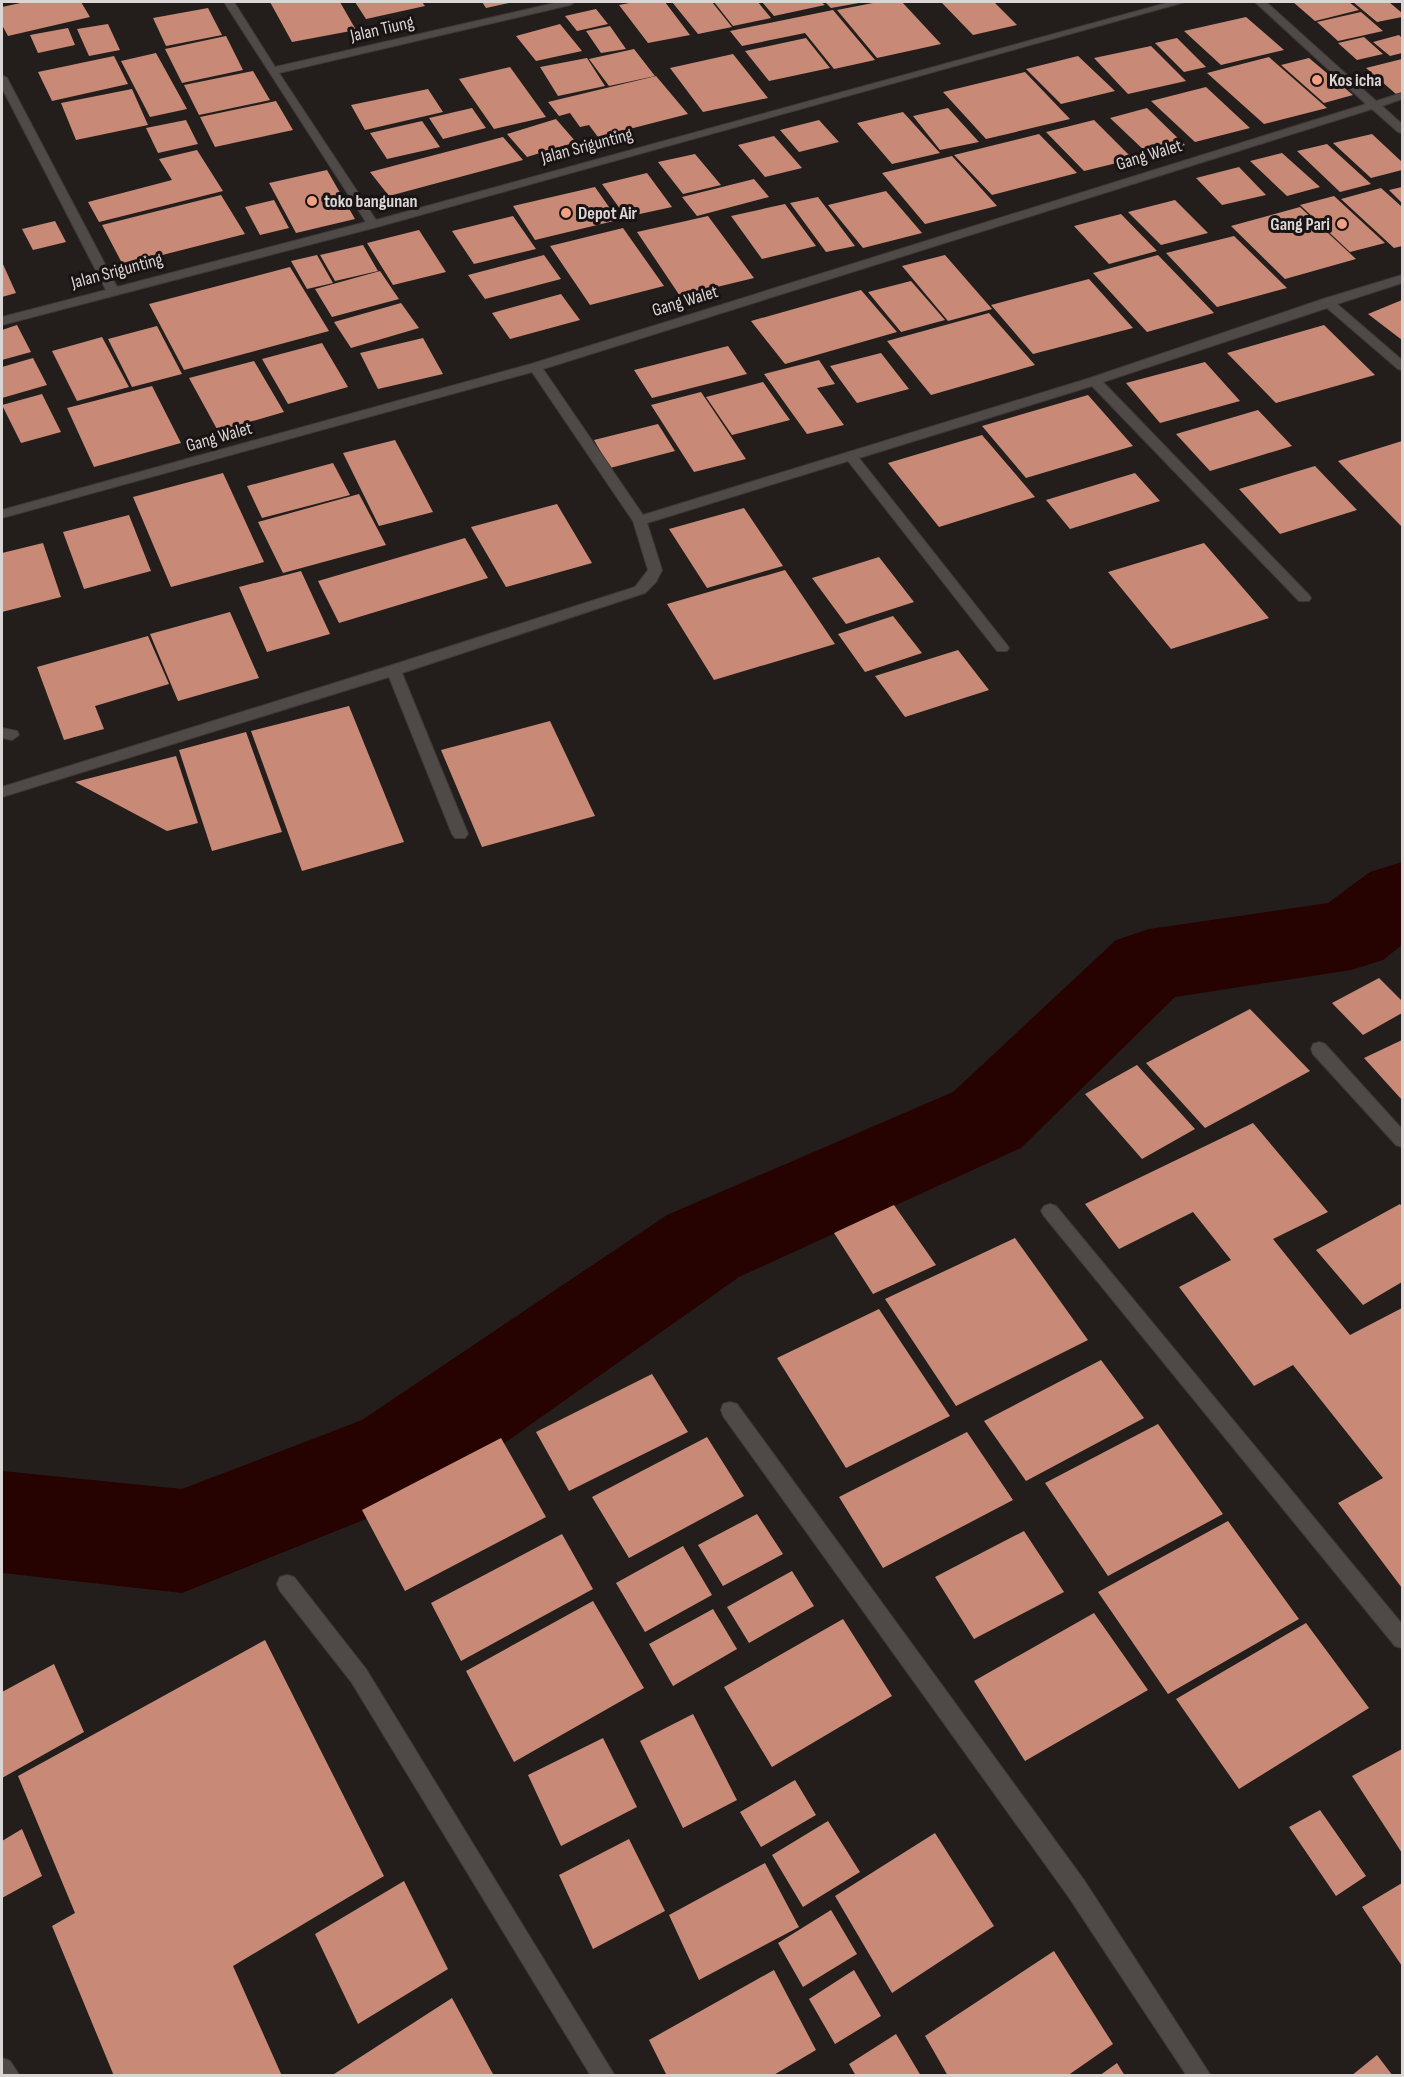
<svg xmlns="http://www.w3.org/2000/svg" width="1404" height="2077" font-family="'Sofia Sans Condensed',sans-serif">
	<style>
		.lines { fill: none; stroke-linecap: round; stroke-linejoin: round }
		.river { fill: #260200; fill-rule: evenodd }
		.building { fill: #c88a76 }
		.service-casing { stroke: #3d3938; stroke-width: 2 }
		.minor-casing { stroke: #3d3938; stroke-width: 2 }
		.service { fill: #4f4947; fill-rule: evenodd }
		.minor { fill: #4f4947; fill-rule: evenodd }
		.poi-dot { fill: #f39f83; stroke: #191413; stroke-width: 2 }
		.labels { text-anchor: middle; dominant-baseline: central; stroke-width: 6; stroke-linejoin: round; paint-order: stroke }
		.far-street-label { font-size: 18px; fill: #dad6d5; stroke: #191413 }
		.far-poi-label { font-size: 18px; font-weight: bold; fill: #dad6d5; stroke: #191413; text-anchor: start }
	</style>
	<rect width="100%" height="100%" fill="#231e1c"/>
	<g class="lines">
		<!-- river -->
		<path class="river" d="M1402,862v83l-19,15 -32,10 -176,27 -154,151 -282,129 -301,213 -256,103 -180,-20v-102l180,18 180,-69 305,-205 286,-123 163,-152 33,-11 179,-26 42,-31z"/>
	</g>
	<!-- building -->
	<path class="building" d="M25,2h56l9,15 -82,19 -6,-11v-18z
		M270,2h70l16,28 -64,12z
		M355,2h67l3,4 -59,13z
		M482,2h31l-27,6z
		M635,2h30l25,33 -42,8 -29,-38z
		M672,2h40l20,25 -34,7z
		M714,2h44l13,16 -38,8z
		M762,2h59l4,3 -51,11z
		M825,2h33l1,1 -28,5z
		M878,2h24l39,42 -64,14 -40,-48z
		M941,2h53l23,23 -44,10z
		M1293,2h56l10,8 -44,11z
		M1353,2h36l13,11v4l-25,5z
		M208,8l14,27 -56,11 -13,-28z
		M596,9l12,15 -31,7 -12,-15z
		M833,10l42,50 -41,9 -29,-36 -63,13 -12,-15z
		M1361,12l22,19 -45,10 -21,-19z
		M1246,17l38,33 -63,15 -37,-34z
		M108,24l12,26 -31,6 -12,-27z
		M560,24l22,27 -46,10 -20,-25z
		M610,26l16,23 -25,4 -15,-22z
		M68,28l7,17 -37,8 -8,-18z
		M1399,35l3,3v15l-12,3 -17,-14z
		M226,36l17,34 -61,13 -17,-34z
		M1364,37l19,17 -26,6 -19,-17z
		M806,38l24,30 -61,13 -24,-30z
		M1177,38l29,29 -22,5 -29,-29z
		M1151,46l35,35 -58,13 -34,-36z
		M634,49l21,27 -46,10 -20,-27z
		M156,53l31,56 -37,8 -29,-56z
		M733,54l35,44 -65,14 -33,-44z
		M114,56l14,28 -76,17 -14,-29z
		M1078,56l37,35 -54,13 -35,-35z
		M1269,57l58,51 -63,16 -57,-51z
		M587,58l18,28 -47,10 -18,-29z
		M1309,58l44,37 -29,8 -43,-38z
		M1402,59v34l-6,1 -30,-26z
		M510,67l36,50 -52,12 -35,-50z
		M253,71l17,29 -71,15 -15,-30z
		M1025,72l45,47 -84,20 -43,-47z
		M656,76l32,38 -90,23 -9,-12 -9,2 -10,-14 -11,3 -11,-14z
		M1206,87l44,41 -55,14 -44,-41z
		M132,89l16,36 -72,15 -15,-37z
		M428,89l15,23 -78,18 -14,-25z
		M276,101l17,29 -78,17 -15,-30z
		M472,108l14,20 -43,11 -14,-21z
		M948,108l31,34 -39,8 -27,-34z
		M1147,108l38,37 -37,9 -38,-36z
		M903,112l37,41 -48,11 -35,-41z
		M556,119l20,23 -49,15 -20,-23z
		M186,120l12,24 -40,9 -12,-25z
		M819,120l20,22 -40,10 -19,-22z
		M1094,120l39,39 -49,12 -38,-39z
		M422,121l18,26 -53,12 -17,-26z
		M1039,134l38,39 -85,22 -38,-40z
		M1372,134l30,28v8l-31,8 -38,-35z
		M774,136l28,32 -37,9 -27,-32z
		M503,137l20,23 -134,36 -19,-24z
		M1327,144l44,40 -31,8 -43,-41z
		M197,150l26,41 -124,31 -11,-20 84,-22 -13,-21z
		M1282,153l38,34 -33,9 -37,-35z
		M695,154l26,31 -38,9 -25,-32z
		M952,156l45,50 -72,18 -43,-51z
		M1239,167l27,28 -44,10 -26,-27z
		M327,170l28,49 -59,14 -27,-50z
		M647,173l25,34 -46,10 -24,-33z
		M754,179l15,18 -72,19 -15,-19z
		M595,187l23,33 -83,20 -22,-34z
		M1402,187v16l-13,-13z
		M1381,188l21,19v39l-8,2 -53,-49z
		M886,191l36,42 -59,15 -35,-43z
		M221,195l24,39 -122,31 -21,-40z
		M1334,196l51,47 -35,9 -50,-47z
		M818,197l37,49 -29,6 -36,-49z
		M274,200l15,28 -29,7 -15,-28z
		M1175,200l33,33 -47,12 -33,-33z
		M785,204l31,42 -54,13 -31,-43z
		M1300,207l56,52 -71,20 -54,-53z
		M1121,214l36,37 -48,13 -35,-38z
		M513,216l23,33 -62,15 -22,-33z
		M708,216l46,62 -74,18 -43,-64z
		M55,221l11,21 -33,8 -11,-21z
		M623,228l41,58 -74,19 -40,-59z
		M419,230l27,42 -53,13 -26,-42z
		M1234,236l53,52 -70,19 -51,-54z
		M363,245l15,26 -43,10 -15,-26z
		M317,255l16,28 -26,6 -16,-28z
		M544,255l17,24 -76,20 -17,-24z
		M945,255l47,54 -44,12 -46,-55z
		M1158,255l56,58 -67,19 -54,-59z
		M2,262l14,31 -14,4z
		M290,267l39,64 -145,39 -35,-66z
		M380,271l19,28 -67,18 -17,-28z
		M1089,279l44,49 -100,26 -42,-49z
		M911,281l34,39 -44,12 -33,-40z
		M861,290l36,42 -112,32 -34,-43z
		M561,294l19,26 -70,19 -18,-26z
		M1402,300v40l-34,-26z
		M401,303l18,25 -68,20 -17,-26z
		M989,313l46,52 -104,30 -44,-54z
		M17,325l14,27 -29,8v-30z
		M1324,325l51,50 -99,28 -49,-50z
		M157,326l25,48 -50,13 -24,-48z
		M102,337l27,50 -52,14 -25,-50z
		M423,338l20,36 -65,15 -18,-36z
		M322,343l26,44 -60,17 -26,-45z
		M728,346l19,28 -95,24 -18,-28z
		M881,353l28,36 -52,14 -27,-37z
		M33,358l14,27 -45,13v-31z
		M819,360l16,24 -18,4 27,37 -37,9 -43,-60z
		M254,361l30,51 -66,19 -29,-53z
		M1205,362l35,39 -80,22 -34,-40z
		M763,382l27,38 -58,15 -26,-38z
		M152,386l29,57 -87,24 -27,-59z
		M701,392l45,67 -52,13 -43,-67z
		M42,394l19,38 -40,11 -19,-38z
		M1088,395l45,51 -107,32 -44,-52z
		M1258,410l34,36 -82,25 -34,-37z
		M658,424l17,27 -65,17 -16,-28z
		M982,435l53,62 -96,30 -51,-64z
		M395,440l38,72 -54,14 -36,-73z
		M1402,441v86l-64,-66z
		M333,463l17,32 -88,23 -15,-32z
		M1315,466l42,44 -77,24 -41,-45z
		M223,473l41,89 -93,25 -38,-90z
		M1135,473l25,28 -90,28 -24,-29z
		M359,494l27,51 -103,28 -25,-51z
		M557,504l35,59 -86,24 -35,-60z
		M744,508l39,58 -76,22 -38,-59z
		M129,515l22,56 -67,18 -21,-57z
		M465,538l23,40 -149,45 -21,-42z
		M43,543l18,54 -59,15v-59z
		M1204,543l65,75 -98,31 -63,-77z
		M879,557l35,45 -68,22 -34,-46z
		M785,570l50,74 -121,36 -47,-76z
		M301,571l29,63 -63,18 -28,-65z
		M230,612l29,66 -81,23 -28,-67z
		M893,616l29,37 -57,19 -27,-38z
		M148,636l21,48 -74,22 9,23 -40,11 -27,-73z
		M958,650l31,40 -84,27 -30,-41z
		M349,706l55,136 -102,29 -51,-140z
		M550,721l45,95 -113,31 -41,-97z
		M246,732l36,100 -70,19 -33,-101z
		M176,756l22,67 -31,8 -92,-49z
		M1379,978l23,23v12l-39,22 -31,-32z
		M1250,1009l60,62 -105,57 -59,-65z
		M1402,1040v60l-38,-42z
		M1137,1065l58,64 -53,30 -57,-65z
		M1253,1123l75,89 -55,27 77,96 52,-27v280l-64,-85 45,-25 -90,-113 -39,21 -75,-99 52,-27 -38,-48 -74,37 -34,-45z
		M1400,1204l2,3v75l-39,23 -47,-55z
		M894,1205l42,60 -63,29 -39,-61z
		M1015,1238l73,102 -132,66 -71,-107z
		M879,1309l71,107 -104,52 -69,-110z
		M1101,1360l43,58 -118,63 -42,-60z
		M652,1374l36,58 -119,59 -33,-59z
		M1158,1424l65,90 -115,62 -63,-93z
		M967,1432l46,68 -130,68 -44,-71z
		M707,1437l37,59 -115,62 -37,-61z
		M501,1438l45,79 -141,74 -43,-81z
		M757,1514l26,40 -60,32 -25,-41z
		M1228,1521l71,98 -131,75 -70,-102z
		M1024,1531l40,61 -90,47 -39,-62z
		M562,1534l31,55 -132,72 -30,-58z
		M683,1546l29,49 -67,37 -29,-49z
		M792,1571l22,35 -65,37 -22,-36z
		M593,1601l51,87 -130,74 -48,-91z
		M713,1609l24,40 -64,37 -24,-42z
		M1094,1613l54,77 -123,71 -51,-80z
		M843,1619l49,77 -120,71 -48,-80z
		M1306,1623l63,85 -130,81 -63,-90z
		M265,1640l119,236 -151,90 49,110h-168l-62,-150 23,-13 -57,-137z
		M54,1664l30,68 -82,46v-86z
		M693,1714l44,86 -54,28 -43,-87z
		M603,1738l34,69 -76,39 -33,-71z
		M1402,1749v104l-50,-77z
		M795,1780l21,35 -55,32 -21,-35z
		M1320,1810l46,66 -30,20 -47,-69z
		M828,1821l32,51 -57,35 -31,-52z
		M22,1829l20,47 -40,22v-57z
		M935,1833l59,93 -102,67 -57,-97z
		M629,1839l36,72 -72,38 -34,-74z
		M765,1863l34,64 -100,53 -30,-65z
		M404,1881l44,88 -90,55 -43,-90z
		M1402,1883v83l-40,-59z
		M831,1910l26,44 -54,33 -25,-44z
		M1054,1951l59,93 -46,32h-119l-23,-40z
		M774,1970l42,80 -44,26h-105l-18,-36z
		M854,1970l27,46 -46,28 -26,-45z
		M452,1998l42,78h-163z
		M896,2034l25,42h-65l-7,-12z
		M1377,2055l16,21h-42z
		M1117,2063l8,13h-26z"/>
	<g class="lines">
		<!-- service casing -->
		<g class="service-casing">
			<path id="service" d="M2,728l15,3 2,4 -7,5 -10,-2z"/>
		</g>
		<!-- minor casing -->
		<g class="minor-casing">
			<path id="minor" d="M224,2h10l41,65 284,-65h16l-5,3 -291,68 97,147 794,-218h15l-808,225 -375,98v-8l104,-27 -104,-202v-13l5,3 110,209 249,-65z
				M1255,2h11l110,99 26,-8v6l-20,7 20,18v9l-4,-1 -26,-23 -829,260 100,146 447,-137 233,-79 79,-24v8l-65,21 65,56v10l-4,-1 -71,-61 -224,74 206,213 2,3 -2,3h-10l-207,-215 -233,72 148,187 2,3 -2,3h-10l-149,-190 -201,62 15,47 -6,12 -11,11 -243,80 66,161 -3,4h-10l-3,-4 -63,-157 -387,120v-10l387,-121 246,-79 13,-17 -15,-49 -101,-149 -530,146v-8l529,-146 835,-260z
				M1319,1042l6,2 77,85v18l-6,-2 -83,-91 -2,-5 2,-5z
				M1050,1204l6,2 346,418v24l-7,-2 -351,-430 -3,-5 3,-5z
				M730,1402l7,2 347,476 127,196h-24l-119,-180 -345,-480 -2,-6 2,-6z
				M287,1575l7,2 72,92 249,407h-24l-239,-393 -72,-92 -3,-7 3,-7z
				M2,2058l8,3 10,15h-18z"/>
		</g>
		<!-- service -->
		<use href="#service" class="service"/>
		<!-- minor -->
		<use href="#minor" class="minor"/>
	</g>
	<!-- markers -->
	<g class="poi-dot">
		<circle cx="1317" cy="80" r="6"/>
		<circle cx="312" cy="201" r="6"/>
		<circle cx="566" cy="213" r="6"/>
		<circle cx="1342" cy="224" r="6"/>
	</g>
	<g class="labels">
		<!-- far-street labels -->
		<g class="far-street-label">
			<text transform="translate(382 29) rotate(-13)">Jalan Tiung</text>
			<text transform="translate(587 146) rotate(-15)">Jalan Srigunting</text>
			<text transform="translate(1149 155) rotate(-17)">Gang Walet</text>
			<text transform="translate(117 271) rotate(-15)">Jalan Srigunting</text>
			<text transform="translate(685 301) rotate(-17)">Gang Walet</text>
			<text transform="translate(219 437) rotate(-16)">Gang Walet</text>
		</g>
		<!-- far-poi labels -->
		<g class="far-poi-label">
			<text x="1329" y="80">Kos icha</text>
			<text x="324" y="201">toko bangunan</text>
			<text x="578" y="213">Depot Air</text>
			<text x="1330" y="224" text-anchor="end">Gang Pari</text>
		</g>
	</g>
	<!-- border -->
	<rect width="1404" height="2077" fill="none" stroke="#dad6d5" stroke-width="6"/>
</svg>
